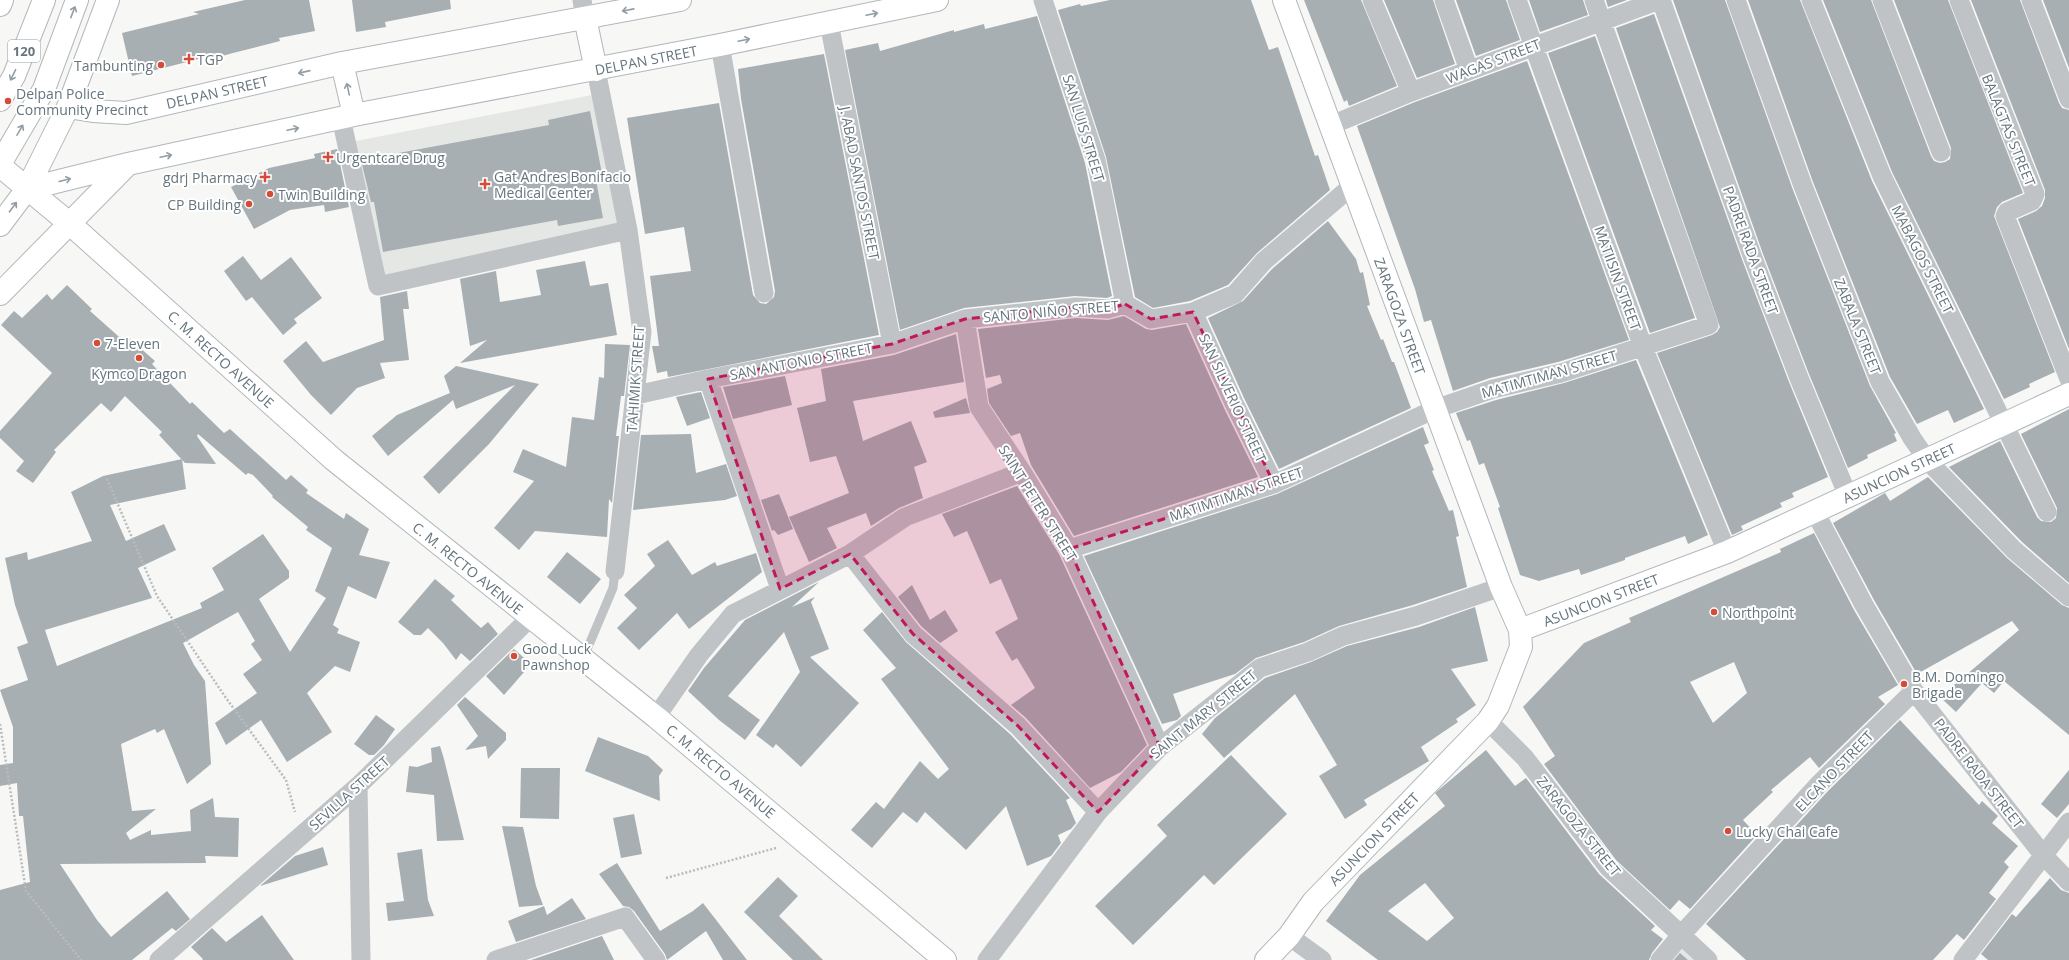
<svg xmlns="http://www.w3.org/2000/svg" width="2069" height="960" font-family="'Open Sans',sans-serif">
	<style>
		.built { fill: #e5e7e5 }
		.building { fill: #a7afb3; fill-rule: evenodd }
		.lines { fill: none; stroke-linecap: round; stroke-linejoin: round }
		.secondary-casing { stroke: #b1b7bb; stroke-width: 24 }
		.highway-casing { stroke: #b2b7b9; stroke-width: 24 }
		.path { stroke: #b9bcbe; stroke-width: 2.5; stroke-dasharray: 2 2; stroke-linecap: butt }
		.lane { stroke: #bfc3c6; stroke-width: 9 }
		.street { stroke: #bfc3c6; stroke-width: 19 }
		.secondary { stroke: #fff; stroke-width: 22 }
		.highway { stroke: #fff; stroke-width: 22 }
		.oneway { stroke: #939ea4 }
		.marked { fill: #c2185b; fill-opacity: 0.2; stroke: #c2185b; stroke-width: 3; stroke-dasharray: 8 5; stroke-linejoin: round }
		.poi-dot { fill: #d44b38; stroke: #fff; stroke-width: 1.5 }
		.labels { text-anchor: middle; dominant-baseline: central; stroke-width: 4; stroke-linejoin: round; paint-order: stroke }
		.shield { fill: #fff; stroke: #939ea4; stroke-width: 1 }
		.shield-label { font-size: 13px; font-weight: bold; fill: #65757d }
		.poi-label { font-size: 14px; fill: #65757d; stroke: #fff; text-anchor: start }
		.street-label { font-size: 14px; fill: #65757d; stroke: #fff }
	</style>
	<rect width="100%" height="100%" fill="#f7f7f5"/>
	<!-- built -->
	<path class="built" d="M592,95l26,131 -238,55 -29,-139z
		M1680,944l18,16h-32z"/>
	<!-- building -->
	<path class="building" d="M245,0h64l6,31 -36,7 1,3 -47,12 -18,5 -1,-3 -82,21 -10,-43 77,-19 -6,-2z
		M352,0h98l1,9 -66,13 1,5 -30,5z
		M1110,0h141l18,50 9,-3 37,109 3,-1 12,35 -73,63 -29,32 -38,16 -37,7 -18,-11 -29,-140 -48,-147 22,-6 1,2z
		M1304,0h57l36,86 -48,20 -2,-6 -3,2z
		M1384,0h49l22,64 -38,14z
		M1456,0h50l14,40 -44,16z
		M1529,0h54l5,15 -48,17z
		M1606,0h21l-19,7z
		M1673,0h52l68,190 77,196 26,47 -2,1 3,7 -30,14 1,3 -20,10 -39,-94 -46,-120z
		M1748,0h52l72,181 112,228 -30,14 -6,-13 -31,14 -27,-47 -77,-195z
		M1823,0h48l60,156 3,5 6,2 5,-1 5,-3 1,-11 -57,-148h54l75,193 -21,9 -5,5 -3,9 61,156 -26,12 1,3 -26,12 -112,-227z
		M1971,0h49l39,103 3,5 7,2v239l-51,-130 18,-8 6,-5 3,-8v-8z
		M2043,0h26v68z
		M1654,14l89,248 46,120 39,95 -36,16 2,4 -14,6 2,4 -41,19 2,4 -11,5 -75,-182 55,-18 5,-3 3,-5 -104,-299z
		M1037,16l48,147 27,133 -5,2 -32,-2 -111,12 -64,22 -55,-280 33,-7 2,8 74,-21v2l30,-8 1,5z
		M1595,36l100,282 -45,15 -102,-280z
		M824,54l55,281 -211,42 -1,-6 -10,2 -5,-27h7l-9,-70 41,-5 -7,-44 -39,7 -18,-116 92,-15 34,192 7,8 6,1 8,-7 1,-6 -34,-192 -3,-30z
		M1527,61l102,279 -71,22 -68,16 -37,13 -22,-71 -7,2 -9,-33 -58,-163 58,-24z
		M590,111l13,68 -7,1 7,38 -45,8 -1,-6 -174,32 -9,-50h-3l-10,-42 188,-35 -1,-5z
		M337,149l12,58 -24,5 -1,-7 -34,5 -36,19 -23,-42 38,-19 46,-10 -1,-4z
		M1328,221l28,38 4,14 3,-1 7,33 -3,1 14,34 2,-1 9,23h2l17,46 -132,61 -35,-71 -36,-80 35,-17 29,-32z
		M243,256l18,24 30,-23 31,41 -28,21 3,4 -14,12 -31,-38 -6,4 -22,-30z
		M585,261l5,25 18,-3 9,52 -157,28 27,-23 -17,6 -10,-67 36,-8 4,31 41,-7 -5,-25z
		M67,285l25,24 -2,2 36,32 4,-4 25,22 -3,3 38,40 2,-2 32,31 6,-4 56,51 5,-5 17,15 -2,3 38,26 2,-6 23,16 -10,26 31,7 -14,37 -28,-13 -15,39 6,4 -2,4 23,9 -10,30 -15,-6 -28,27 25,39 -45,30 -26,-42 -35,25 -11,-22 42,-30 -14,-19 19,-14 -11,-16 4,-3 -17,-29 -55,31 11,22 11,16 6,83 -24,20 -23,-55 -7,4 -2,-4 -34,15 11,67 24,-2 -30,24 4,7 21,-10v5l40,-4 -1,-21 23,-12 2,19 24,1 -1,39 -33,-1 1,7 -146,1 37,56 14,17 56,-46 23,28 -14,12 -4,-3 -40,32h-132v-70l30,-8 -7,-66h-4l-2,-33 -17,3v-21l13,-2v-36l-13,-37 28,-10 -11,-33 11,-4 -13,-38 -10,-47 22,-6 1,8 64,-19 -21,-49 32,-16 79,-17 4,30 -76,16 16,36 38,-17 12,26 -38,18 14,30 -107,32 12,36 145,-58 -2,-5 24,-13 -12,-22 51,-34 26,37v7l-30,21 31,53 36,-54 -11,-7 17,-43 -26,-18 2,-3 -36,-30 1,-1 -20,-21 -5,-2 -2,2 -48,-41 -1,2 19,28 -31,-1 -26,-28 3,-3 -37,-36 -14,16 -10,-9 -47,47 2,2 -23,31 -17,-12 8,-10 -24,-23v-7l52,-58 -51,-48 13,-14 8,7 25,-24 5,6z
		M407,291l2,18h-6l6,51 -29,3 5,15 -28,10 -26,27 -20,-20 -28,-34 23,-20 17,21 61,-22 -4,-43z
		M1124,316l22,13 6,1 34,-6 38,84 34,69 -184,59 -43,-71 -11,-32 -9,3 -22,-33 -2,-14 15,-6 -2,-8 -14,3 -8,-49 98,-11 32,2z
		M956,334l8,48 -111,19 10,40 48,-20 16,41 -13,5 9,31 -24,10 -28,18 -5,-13 -39,15 10,20 -28,14 -20,-45 60,-24 -13,-37 -26,6 -13,-54 29,-7 -5,-32 73,-14z
		M605,344l25,1 -6,51h-3l-5,40h3l-7,67 -3,-4 -2,38 -72,-6 -16,19 -25,-22 40,-47 -21,-9 10,-23 43,18 6,-50 22,3 5,-43 5,1z
		M1636,360l72,175 -20,9 -3,-8 -60,22v2l-44,15 -2,-6 -40,12 -19,-6 -22,-67 2,-1 -16,-44 -5,2 -9,-25 -3,1 -11,-28 40,-13 68,-17z
		M456,366l83,18 -50,60 -50,50 -16,-17 92,-92 -59,24 -3,-9 -65,56 -16,-20 25,-21 53,-22 -6,-17z
		M785,376l7,29 -59,14 -10,-32z
		M701,392l9,26 -23,8 -11,-29z
		M966,398l4,15 -35,5 -2,-6z
		M2069,409v174l-47,-41 -73,-75 51,-26 37,76 4,4 10,1 5,-4 1,-10 -36,-74z
		M1423,427l6,16 -5,2 10,25 -2,1 17,40 4,-1 6,26 -3,1 11,50 -54,18 -74,21 -35,16 -48,16 -21,16 -62,20 8,22 -4,4 -15,4 -78,-168 193,-62z
		M691,434l5,39 30,-9 11,32 -12,4 -92,10 8,-75z
		M1928,477l79,81 55,47 7,3v127l-65,-54 -10,12 -12,-10 -26,29 -16,-15 79,-67 -7,-9 -95,53 -43,-74 -41,-77 52,-30 5,8z
		M1017,486l42,68 88,191 -26,27 -31,16 -64,-70 -15,-13 24,-17 -18,-30 -5,3 -17,-29 23,-13 -17,-40 -11,5 -23,-53 -13,6 -12,-23z
		M779,494l14,35 -15,6 -4,-5 -2,1 -11,-31z
		M1814,533l40,77 44,75 -20,12 7,7 -66,64 -9,-11 -39,33 2,2 -30,28 14,15 -67,74 -11,-9 -9,10 -54,-50 -72,-96 11,-8 -32,-49 61,-64 47,-21 -2,-4 152,-66 -1,-3zM1734,662l13,31 -34,30 -23,-41z
		M668,540l24,35 23,-13 2,4 39,-13 6,19 -73,57 -12,-16 -38,37 -22,-22 20,-20 -13,-13 31,-29 -8,-12z
		M567,552l34,27 -21,25 -33,-27z
		M435,579l20,17 -4,4 18,17 12,11 7,-6 10,12 -28,27 -9,-8 -5,7 -13,-17 -15,-15 -7,7h-7l-16,-13z
		M819,582l-27,25 23,-10 -4,5 18,47 -19,8 49,46 -58,64 -25,-23 -3,4 -17,-13 44,-63 -16,-40 -56,64 32,24 -15,20 -26,-20 -31,-29 16,-23 41,-48z
		M912,585l18,35 15,-10 13,21 -18,12 -19,-17 -23,-29z
		M1475,607l13,54 -37,8 25,36 -20,14 2,3 -37,25 8,14 -65,39 3,5 -22,14 -26,-43 18,-11 -42,-71 -71,64 -22,-24 13,-16 50,-40 46,-16 36,-16 72,-19z
		M882,612l24,30 104,92 60,64 -4,2 10,23 -5,6 -13,6 3,8 -10,13 -24,10 -21,-60 -40,44 -41,-38 -8,11 -14,-11 -31,36 -21,-18 25,-28 8,7 36,-48 18,18 11,-10 -68,-90 15,-11 -33,-38z
		M514,649l17,15 -27,31 -18,-19z
		M465,697l41,36v7l-18,19 -2,-13 -21,4 13,-14 -21,-31z
		M376,715l19,14 -11,16 -10,10h-5l-15,-11z
		M1900,720l79,85 3,-4 16,15 -6,7 26,23 -14,16 5,5 -20,26 7,6 -32,41 -7,-6 -24,26h-187l-40,-36 122,-133z
		M598,737l50,19 15,14 -4,6 1,25 -75,-30z
		M440,746l4,13 20,81 -27,1 -3,-46 -28,-3 3,-26 8,1 15,-5 -1,-14z
		M1486,750l29,36 11,-8 73,96 56,52 -4,4 12,9 -11,14 -3,7h-271l-52,-39 34,-46 85,-69 -10,-13zM1425,883l29,35 -27,23 -39,-30z
		M1231,755l56,59 -73,71 -10,-10 -71,70 -38,-39 72,-70 -10,-11z
		M521,768h39l-1,51 -39,-1z
		M2069,770v34l-12,14 -16,-14z
		M634,814l8,40 -21,4 -8,-40z
		M502,826l21,1 13,59 7,19 -24,2z
		M323,847l5,18 -68,21 35,-30z
		M422,849l6,51 6,16 -46,5 -2,-18 18,-2 -7,-48z
		M617,863l43,68 33,-20 10,-8 44,57h-24l-17,-29 -39,29 -2,-6 -31,-43 -5,-4 -6,-1 -24,-32z
		M778,877l20,19 -19,20 44,44h-30l-49,-48z
		M2050,878l11,12 8,3v67h-81l-7,-6 31,-40 4,3z
		M572,898l14,21 -70,23 -8,-21 36,-15 3,9z
		M262,915l32,45h-92l1,-1 -12,-12 21,-19 14,14z
		M602,936l12,24h-83z
		M1680,953l8,7h-14z"/>
	<g class="lines">
		<!-- secondary casing -->
		<g class="secondary-casing">
			<path id="secondary" d="M1284,0l217,587 19,43
				M0,5l2,-5
				M585,18l11,52
				M342,63l12,52
				M68,107l25,4 33,2 216,-50 338,-63
				M0,166l69,57 265,237 322,257 289,243
				M27,189l101,-25 226,-49 366,-70 217,-45
				M0,225l27,-36 41,-82 40,-107
				M0,294l128,-130
				M1266,960l23,-24 24,-34 175,-181 10,-15 23,-59 -1,-17 207,-78 342,-158"/>
		</g>
		<!-- highway casing -->
		<g class="highway-casing">
			<path id="highway" d="M0,100l14,-24 30,-76
				M0,164l44,-75 33,-89"/>
		</g>
		<!-- path -->
		<path class="path" d="M107,479l50,117 69,102 60,82 9,32
			M0,724l26,167 55,69
			M666,878l110,-30"/>
		<!-- lane -->
		<path class="lane" d="M583,659l30,-71 2,-17"/>
		<!-- street -->
		<path class="street" d="M582,0l3,18
			M1043,0l53,160 29,144
			M1372,0l39,92
			M1444,0l25,70
			M1517,0l126,347 84,205
			M1661,0l92,258 46,120 49,118
			M1736,0l67,186 77,196 32,56 15,22 87,90 55,47
			M1811,0l71,176 165,336
			M1882,0l59,152
			M1959,0l76,194 -3,7 -25,11 -2,4 64,163
			M2031,0l38,99
			M829,23l63,321
			M720,45l44,248
			M596,70l32,160 14,102 -27,239
			M341,118l37,168 250,-56
			M1329,126l82,-34 248,-92
			M1193,312l41,91 40,81
			M965,319l14,88 43,65 47,77 91,198
			M708,379l72,210
			M636,395l72,-16 184,-35 73,-25 111,-12 32,2 17,-5 26,15 42,-7 42,-18 29,-33 88,-75
			M1815,512l49,93 50,86 130,165 25,26
			M1069,549l205,-65 161,-75 58,-20 68,-16 148,-48 -115,-325
			M850,554l63,80 105,92 80,86
			M656,717l43,-62 34,-41 117,-60 55,-37 117,-45
			M1488,721l37,37 83,109 100,93
			M358,786l3,174
			M1289,936l33,24
			M159,960l199,-174 172,-168
			M496,960l129,-43 31,43
			M987,960l111,-148 62,-65 100,-79 48,-16 35,-16 73,-20 85,-29
			M1660,960l21,-25 139,-152 94,-92
			M1963,960l106,-138"/>
		<!-- secondary -->
		<use href="#secondary" class="secondary"/>
		<!-- highway -->
		<use href="#highway" class="highway"/>
	</g>
	<!-- one-way arrows -->
	<defs><path id="oneway-shaft" d="M-6 0H5M1.5-3L5.5 0L1.5 3" fill="none" stroke-width="1.6" stroke-linecap="round" stroke-linejoin="round"/></defs>
	<g class="oneway">
		<use href="#oneway-shaft" transform="translate(628 10) rotate(169)"/>
		<use href="#oneway-shaft" transform="translate(73 12) rotate(-69)"/>
		<use href="#oneway-shaft" transform="translate(872 14) rotate(-12)"/>
		<use href="#oneway-shaft" transform="translate(744 40) rotate(-12)"/>
		<use href="#oneway-shaft" transform="translate(304 72) rotate(167)"/>
		<use href="#oneway-shaft" transform="translate(13 75) rotate(116)"/>
		<use href="#oneway-shaft" transform="translate(348 89) rotate(-102)"/>
		<use href="#oneway-shaft" transform="translate(293 129) rotate(-12)"/>
		<use href="#oneway-shaft" transform="translate(20 130) rotate(-60)"/>
		<use href="#oneway-shaft" transform="translate(166 156) rotate(-12)"/>
		<use href="#oneway-shaft" transform="translate(65 180) rotate(-14)"/>
		<use href="#oneway-shaft" transform="translate(13 207) rotate(-53)"/>
	</g>
	<!-- marked area -->
	<path class="marked" d="M1125,304l26,15 42,-7 81,172 -205,65 91,198 -62,65 -80,-86 -105,-92 -63,-80 -70,35 -72,-210 184,-35 73,-25 111,-12 32,2z"/>
	<!-- markers -->
	<g class="poi-dot">
		<path d="M187 53h4v4h4v4h-4v4h-4v-4h-4v-4h4z"/>
		<circle cx="161" cy="65" r="4"/>
		<circle cx="8" cy="101" r="4"/>
		<path d="M326 151h4v4h4v4h-4v4h-4v-4h-4v-4h4z"/>
		<path d="M263 171h4v4h4v4h-4v4h-4v-4h-4v-4h4z"/>
		<path d="M483 178h4v4h4v4h-4v4h-4v-4h-4v-4h4z"/>
		<circle cx="270" cy="194" r="4"/>
		<circle cx="249" cy="204" r="4"/>
		<circle cx="97" cy="343" r="4"/>
		<circle cx="139" cy="358" r="4"/>
		<circle cx="1714" cy="612" r="4"/>
		<circle cx="514" cy="656" r="4"/>
		<circle cx="1904" cy="684" r="4"/>
		<circle cx="1728" cy="831" r="4"/>
	</g>
	<g class="labels">
		<!-- shield labels -->
		<rect class="shield" x="8" y="40" width="32" height="22" rx="3"/>
		<g class="shield-label">
			<text x="24" y="51">120</text>
		</g>
		<!-- poi labels -->
		<g class="poi-label">
			<text x="197" y="59">TGP</text>
			<text x="153" y="65" text-anchor="end">Tambunting</text>
			<text x="16" y="93">Delpan Police<tspan x="16" dy="16">Community Precinct</tspan></text>
			<text x="336" y="157">Urgentcare Drug</text>
			<text x="494" y="176">Gat Andres Bonifacio<tspan x="494" dy="16">Medical Center</tspan></text>
			<text x="257" y="177" text-anchor="end">gdrj Pharmacy</text>
			<text x="278" y="194">Twin Building</text>
			<text x="241" y="204" text-anchor="end">CP Building</text>
			<text x="105" y="343">7-Eleven</text>
			<text x="139" y="373" text-anchor="middle">Kymco Dragon</text>
			<text x="1722" y="612">Northpoint</text>
			<text x="522" y="648">Good Luck<tspan x="522" dy="16">Pawnshop</tspan></text>
			<text x="1912" y="676">B.M. Domingo<tspan x="1912" dy="16">Brigade</tspan></text>
			<text x="1736" y="831">Lucky Chai Cafe</text>
		</g>
		<!-- street labels -->
		<g class="street-label">
			<text transform="translate(646 60) rotate(-11)">DELPAN STREET</text>
			<text transform="translate(1493 61) rotate(-21)">WAGAS STREET</text>
			<text transform="translate(217 92) rotate(-13)">DELPAN STREET</text>
			<text transform="translate(1084 128) rotate(73)">SAN LUIS STREET</text>
			<text transform="translate(2009 130) rotate(68)">BALAGTAS STREET</text>
			<text transform="translate(860 183) rotate(79)">J. ABAD SANTOS STREET</text>
			<text transform="translate(1751 250) rotate(70)">PADRE RADA STREET</text>
			<text transform="translate(1923 259) rotate(63)">MABAGOS STREET</text>
			<text transform="translate(1618 278) rotate(70)">MATIISIN STREET</text>
			<text transform="translate(1051 311) rotate(-5)">SANTO NIÑO STREET</text>
			<text transform="translate(1400 316) rotate(70)">ZARAGOZA STREET</text>
			<text transform="translate(1858 326) rotate(68)">ZABALA STREET</text>
			<text transform="translate(221 359) rotate(42)">C. M. RECTO AVENUE</text>
			<text transform="translate(801 361) rotate(-11)">SAN ANTONIO STREET</text>
			<text transform="translate(1549 374) rotate(-16)">MATIMTIMAN STREET</text>
			<text transform="translate(635 379) rotate(-86)">TAHIMIK STREET</text>
			<text transform="translate(1233 398) rotate(65)">SAN SILVERIO STREET</text>
			<text transform="translate(1899 473) rotate(-25)">ASUNCION STREET</text>
			<text transform="translate(1236 494) rotate(-19)">MATIMTIMAN STREET</text>
			<text transform="translate(1038 503) rotate(58)">SAINT PETER STREET</text>
			<text transform="translate(468 568) rotate(39)">C. M. RECTO AVENUE</text>
			<text transform="translate(1601 600) rotate(-21)">ASUNCION STREET</text>
			<text transform="translate(1203 714) rotate(-39)">SAINT MARY STREET</text>
			<text transform="translate(721 771) rotate(40)">C. M. RECTO AVENUE</text>
			<text transform="translate(1834 771) rotate(-46)">ELCANO STREET</text>
			<text transform="translate(1979 773) rotate(52)">PADRE RADA STREET</text>
			<text transform="translate(349 793) rotate(-42)">SEVILLA STREET</text>
			<text transform="translate(1579 826) rotate(51)">ZARAGOZA STREET</text>
			<text transform="translate(1374 839) rotate(-46)">ASUNCION STREET</text>
		</g>
	</g>
</svg>
